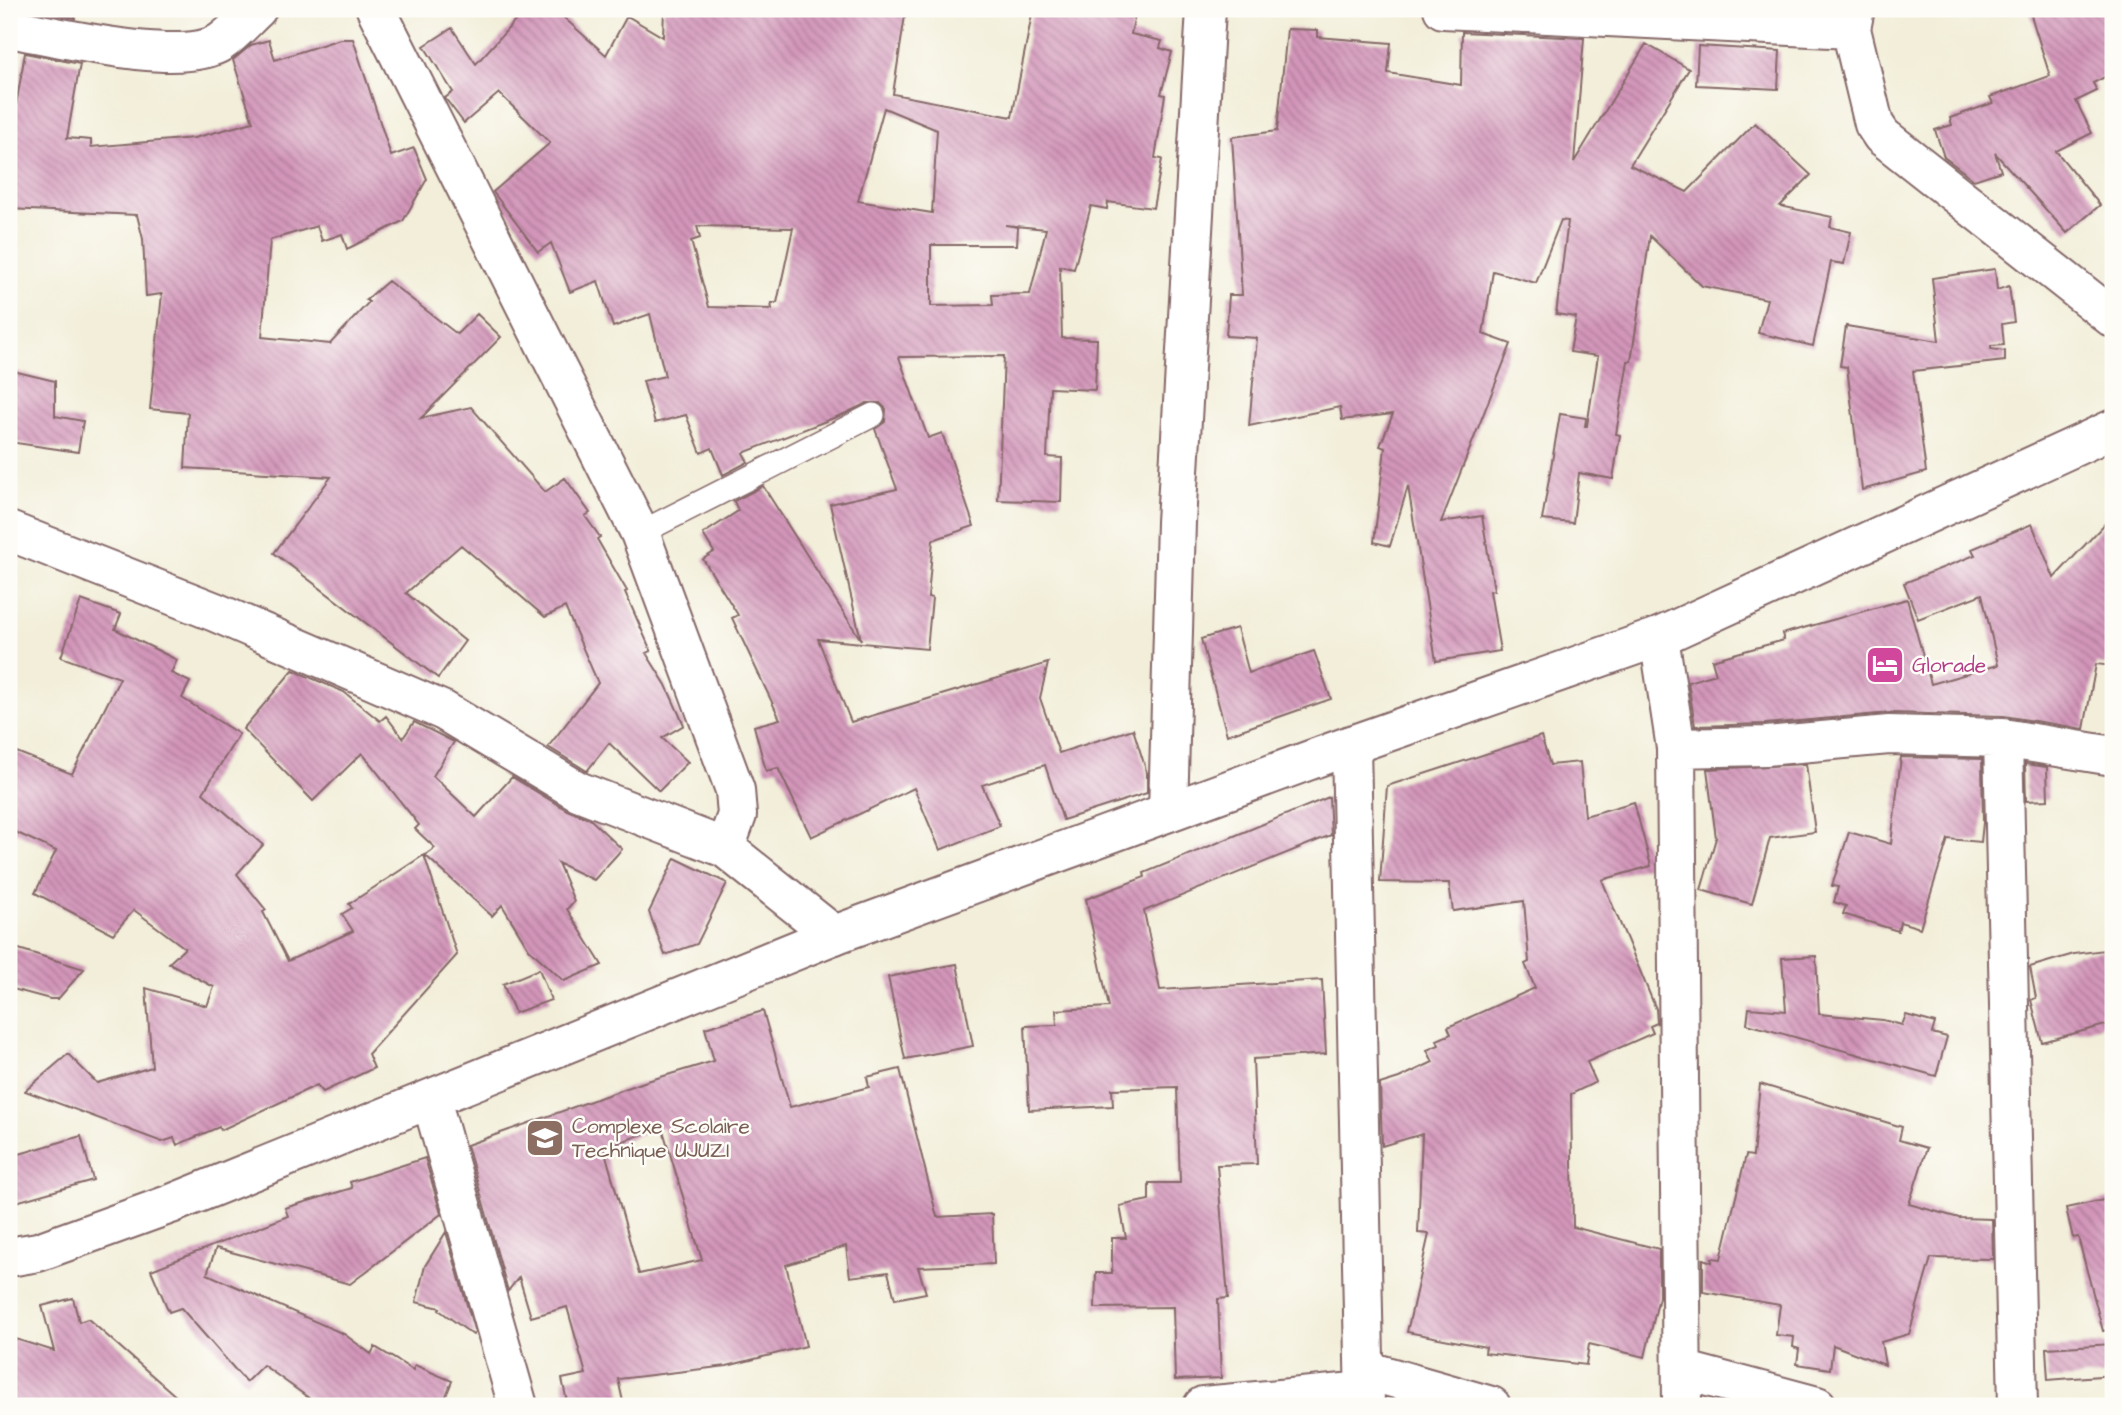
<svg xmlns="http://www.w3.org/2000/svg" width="2122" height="1415" font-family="'Architects Daughter',sans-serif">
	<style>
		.building { fill: url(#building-back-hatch); fill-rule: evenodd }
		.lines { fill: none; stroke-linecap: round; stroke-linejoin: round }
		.service-casing { stroke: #856768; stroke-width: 26 }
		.minor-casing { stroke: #856768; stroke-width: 42 }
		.tertiary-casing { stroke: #856768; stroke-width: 42 }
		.service { stroke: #fff; stroke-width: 23 }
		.minor { stroke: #fff; stroke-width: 38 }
		.tertiary { stroke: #fff; stroke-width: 38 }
		.labels { text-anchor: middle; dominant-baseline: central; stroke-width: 5; stroke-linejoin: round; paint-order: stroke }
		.hotel-label { font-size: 21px; fill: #b23c85; stroke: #fdfcf7; text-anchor: start }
		.education-label { font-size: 21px; fill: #785e54; stroke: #fdfcf7; text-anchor: start }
	</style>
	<defs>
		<pattern id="building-back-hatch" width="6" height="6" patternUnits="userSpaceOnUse" patternTransform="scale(1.75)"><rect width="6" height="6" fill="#d396ba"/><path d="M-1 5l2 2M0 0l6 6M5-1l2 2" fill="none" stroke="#ad7a97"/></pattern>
	</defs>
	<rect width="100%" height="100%" fill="#fdfcf7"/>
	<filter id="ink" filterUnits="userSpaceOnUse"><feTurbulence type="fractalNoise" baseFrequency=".0143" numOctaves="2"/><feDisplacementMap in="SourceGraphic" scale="14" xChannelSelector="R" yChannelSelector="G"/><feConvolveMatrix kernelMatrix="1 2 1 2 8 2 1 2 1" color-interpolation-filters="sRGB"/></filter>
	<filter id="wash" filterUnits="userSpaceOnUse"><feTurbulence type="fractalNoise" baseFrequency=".00686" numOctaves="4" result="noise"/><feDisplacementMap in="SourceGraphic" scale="28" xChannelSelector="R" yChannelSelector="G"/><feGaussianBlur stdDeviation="1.57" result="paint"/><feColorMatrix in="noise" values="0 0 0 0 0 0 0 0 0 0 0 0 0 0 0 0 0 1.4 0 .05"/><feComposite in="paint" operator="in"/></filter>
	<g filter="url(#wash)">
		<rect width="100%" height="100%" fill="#f2eed9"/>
		<g id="blocks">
			<!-- building -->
			<path class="building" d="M33,9h44l-2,9z
				M526,9h28l52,46 21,-39 36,21 1,-28h242l-13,85 119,23 21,-108h103l-5,25 31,7 -2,7 12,4 -11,42 4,1 -10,63 7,1 -9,49 -45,-6 -1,7 -16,-3 -17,63 -14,-3 2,72 35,1 -2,51 -45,-2 -3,69 15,1 -1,44 -63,-2 6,-144 -105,1 29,81 14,-5 32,93 -41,14 -5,57 4,1 -5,51 -109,-10 33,83 197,-59 -8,35 19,55 74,-24 14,44v20l-84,27 -18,-55 -63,20 18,41 -60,24 -26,-62 -103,49 -33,-69 -12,3 -12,-45 26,-7 -48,-101 6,-3 -35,-56 11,-7 -11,-18 35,-23 -4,-10 29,-15 98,154 -31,-136 67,-15 -22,-60 10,-7 1,-13 -6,-6h-13l-23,11 -101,39 5,9 -25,13 -11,-27 -11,5 -15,-38 -31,8 -12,-42 22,-5 -15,-62 -37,13 -15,-46 -28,11 -19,-49 -13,9 -45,-60 57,-49 -51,-50 -35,30 -19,-25 8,-6 -29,-46 28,-18 24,36zM884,108l53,22 -5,83 -74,-12zM1005,225l41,4 -16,65 -38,1 1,10 -62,1v-61h86l1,-18zM697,226l96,2 -16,75h-6l1,6 -63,-2 -18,-66 9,-3z
				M2029,9h84v64l-20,10 4,8 -21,10 16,32 -36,18 44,54 -33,28 -72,-80 6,18 -27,9 -30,-23 -9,-27 17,-5 -2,-7 43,-15 -3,-6 60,-21z
				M1287,29l31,1v7l73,6 -3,30 73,12 1,-53 122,6 -10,124 72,-118 43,25 -59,96 57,27 68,-69 56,52 -31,31 52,11 -2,10 21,5 -7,32 -13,-2 -18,84 -55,-13 9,-34 -65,-13 -52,-50 -19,125h-3l-12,73 4,1 -7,44 -34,-6 -6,50 -31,-3 18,-106 26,4 -1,8h2l11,-70 -28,-4 6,-35 -20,-3 12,-93 -7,-1 -25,63 -43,-12 -10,63 28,10 -70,178 41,-6 12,74 -4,1 10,60 -64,10 -28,-175 -18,60 -16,-4 11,-94 -5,-2 13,-32 -51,6 -2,-13 -91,19 8,-88 -31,-2 3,-41h13l-10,-158 45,-6z
				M340,39h13l38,117 23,-8 13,31 -24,42 -56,28 -5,-15 -20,7 -5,-15 -47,14 -8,97 68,7 39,-42 -3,-2 22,-19 69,53 20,-20 24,23 -80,81 50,-11 74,85 20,-14 25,35 -5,3 15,21 -3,2 30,52 -2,1 26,59 -5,2 20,32 18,40 -22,13 26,24 -29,29 -50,-48 -22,28 -39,-24 50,-64 -33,-76 -20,10 -84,-72 -55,48 59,48 -27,37 -164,-125 57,-76 -146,-9 3,-55 -38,-4 12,-115 -16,2 -3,-57 -6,-24 -128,-6 5,-92 11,-64 55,11 -13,74 24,2v7l103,-9 59,-16 -20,-62 18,-15 18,-5 6,20z
				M1698,46l82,5 -2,38 -82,-4z
				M1995,269l2,21 12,-4 5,36 -12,2 2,21 -13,1v3l14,2v10l-92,10 13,101 -64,18 -15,-123 -7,-1 6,-40 93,15 -7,-63z
				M13,371l42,10v35l28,5 -5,31 -69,-10v-48z
				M2113,515v151l-17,-2 -12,65 -80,-13 -114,-3 -125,11 -70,2 -7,-44 28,-8 -4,-14 72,-20 -2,-6 125,-35 24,85 67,-19 -16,-71 -64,25 -14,-36 71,-28 -3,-6 60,-25 22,54z
				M81,600l40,14 -6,15 62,31 -6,13 19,9 -8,16 57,36 -36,59 60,52 -26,29 29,36 -3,2 25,49 65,-30 -11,-17 10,-6 -3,-4 75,-49 33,100 -89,99 6,14 -51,24 -6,-7 -96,45 -2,-3 -42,18 -3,-7 -12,4 -137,-51 43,-37 29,29 55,-16 -6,-79 61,18 7,-19 -45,-24 16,-15 -51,-38 -21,24 -78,-41 21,-42 -47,-22v-80l63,25 48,-96 -59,-21z
				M1237,628l12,45 65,-22 17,48 -104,36 -26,-96z
				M293,670l51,22 36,29 6,-5 17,22 11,-16 40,20 -21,34 43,41 36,-40 55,33 23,9 32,30 -28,31 -36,-17 16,38 -7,8 35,56 -38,16 -35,-32 -27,-44 -10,11 -67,-61 10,-7 -20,-19 4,-4 -57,-72 -49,48 -70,-72z
				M1541,736l9,29 30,-3 5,54 49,-14 17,64 -49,14 54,129 1,14 -7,3 3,7 -66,29 9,20 -25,12 2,133 86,22v48l-14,60 -56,-13 -3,21 -101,-12 1,-6 -79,-15 22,-98 -11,-1 4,-99 -40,12 -2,-62 19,-6 34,-16 -6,-12 12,-5 -2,-5 14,-6 -3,-7 87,-39 -10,-24 4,-2 -5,-61 -71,10 -4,-28 -69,-1 7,-96z
				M1901,757l81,2 1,64 -2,19 -33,-3 -28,89 -20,-6 -2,9 -55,-17 3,-8 -12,-4 4,-15 -6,-1 17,-54 42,12z
				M1806,764l9,68 -45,6 -18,66 -51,-14 15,-52 -9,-69z
				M2025,764l22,3 1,33 -22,1z
				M1329,797l2,38 -187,76 16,79 162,-10 4,74 -73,5 4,105 -40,1 11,133 -10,1 3,79 -46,2 -2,-73 -78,1 1,-35h16v-35h14l-6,-32 29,-6v-17h31l-3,-96 -65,2 1,17 -84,4 -4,-84 32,-1 -1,-15 53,-3 -23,-108 59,-22 -1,-4z
				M675,858l52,25 -30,61 -32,11 -16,-43z
				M9,946l75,23 -26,30h-8l-41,-11z
				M2104,950l9,73 -71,19 -11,-42 5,-2 -6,-31 44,-13z
				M1816,956l3,58 64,6 19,5 4,-10 29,8 -3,10 15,4 -11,39 -189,-52 2,-16 37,3 -4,-53z
				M957,964l16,82 -68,13 -17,-82z
				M539,969l12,31 -36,13 -12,-29z
				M763,1011l27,96 79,-20 -2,-10 33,-8 37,148 55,-3 2,50 -76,3 8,26 -31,6 -7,-27 -38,5 -4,-31 -60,19 20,81 -79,20 -109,13 6,27h-56l-6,-27 24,-5 -19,-67 -36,10 -12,-40 -11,14 -41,-146 177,-63 70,-21 -9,-33zM662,1127l40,133 -63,14 -35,-126z
				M1760,1084l142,43 -3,13 28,8 -18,56 50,14 33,1 1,40 -62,-1 -22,76 -28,8 4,23 -52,-20 -3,24 -33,-5 2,-15 -6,-2 1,-10 -18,-2 4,-30 -77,-13v-33l9,3v-4l9,1 25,-104 7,1z
				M81,1136l12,44 -84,24v-47z
				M425,1158l16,56 -91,70 -134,-36 -9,26 137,60 27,20 4,-7 38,23 2,-5 37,16 -10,25h-122l-57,-41 -17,17 -65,-74 -12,4 -18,-42 137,-54 -3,-8 67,-20 -2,-6z
				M2113,1198v131l-10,2 -25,-94 -5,1 -7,-30z
				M446,1232l29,101 -2,2 -34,-25 1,-2 -24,-6 9,-36z
				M73,1298l6,24 9,-3 99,87h-178v-69l45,14 -12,-45z
				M2113,1344v31l-65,5 -2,-32z"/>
		</g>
	</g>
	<g filter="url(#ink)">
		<use href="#blocks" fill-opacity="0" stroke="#856768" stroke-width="2"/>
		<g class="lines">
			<!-- service casing -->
			<g class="service-casing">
				<path id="service" d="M640,533l233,-118"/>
			</g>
			<!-- minor casing -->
			<g class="minor-casing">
				<path id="minor" d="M376,9l264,524 95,257 2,25 -12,33
					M1443,9l408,20
					M1855,9l-4,20 23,95 8,12 231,182
					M9,28c47,8 173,40 212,14 13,-9 25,-23 36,-33
					M9,531l206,81 229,99 134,80 147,57 109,87
					M1659,637l17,111 6,658
					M2003,738l15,668
					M1351,745l14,661
					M1676,748l90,-2 123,-11 114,3 110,18
					M1168,812l8,-290 30,-513
					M431,1099l87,307
					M1365,1370l126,36
					M1682,1370l135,36
					M1203,1406l162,-15"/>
			</g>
			<!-- tertiary casing -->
			<g class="tertiary-casing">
				<path id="tertiary" d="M9,1257l29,-5 133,-48 663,-269 517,-190 308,-108 454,-208"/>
			</g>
			<!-- service -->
			<use href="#service" class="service"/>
			<!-- minor -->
			<use href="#minor" class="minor"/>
			<!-- tertiary -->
			<use href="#tertiary" class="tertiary"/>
		</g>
	</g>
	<!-- icons -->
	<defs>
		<g id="hotel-square" transform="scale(2.0125)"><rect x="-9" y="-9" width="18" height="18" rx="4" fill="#d1479c" stroke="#fdfcf7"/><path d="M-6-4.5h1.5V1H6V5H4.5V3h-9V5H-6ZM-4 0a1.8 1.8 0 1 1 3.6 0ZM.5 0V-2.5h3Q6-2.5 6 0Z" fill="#fff"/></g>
		<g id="school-square" transform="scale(2.0125)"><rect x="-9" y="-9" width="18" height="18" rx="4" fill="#8d6e63" stroke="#fdfcf7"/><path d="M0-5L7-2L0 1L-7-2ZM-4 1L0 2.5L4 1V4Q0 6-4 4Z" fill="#fff"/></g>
	</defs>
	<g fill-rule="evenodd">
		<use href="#hotel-square" x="1885" y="665"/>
		<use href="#school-square" x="545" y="1138"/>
	</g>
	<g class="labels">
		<!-- hotel labels -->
		<g class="hotel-label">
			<text x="1912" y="665">Glorade</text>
		</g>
		<!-- education labels -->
		<g class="education-label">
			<text x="572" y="1126">Complexe Scolaire<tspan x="572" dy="24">Technique UJUZI</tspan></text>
		</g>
	</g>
	<!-- margin -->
	<rect width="2122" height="1415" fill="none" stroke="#fdfcf7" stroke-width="35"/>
</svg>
